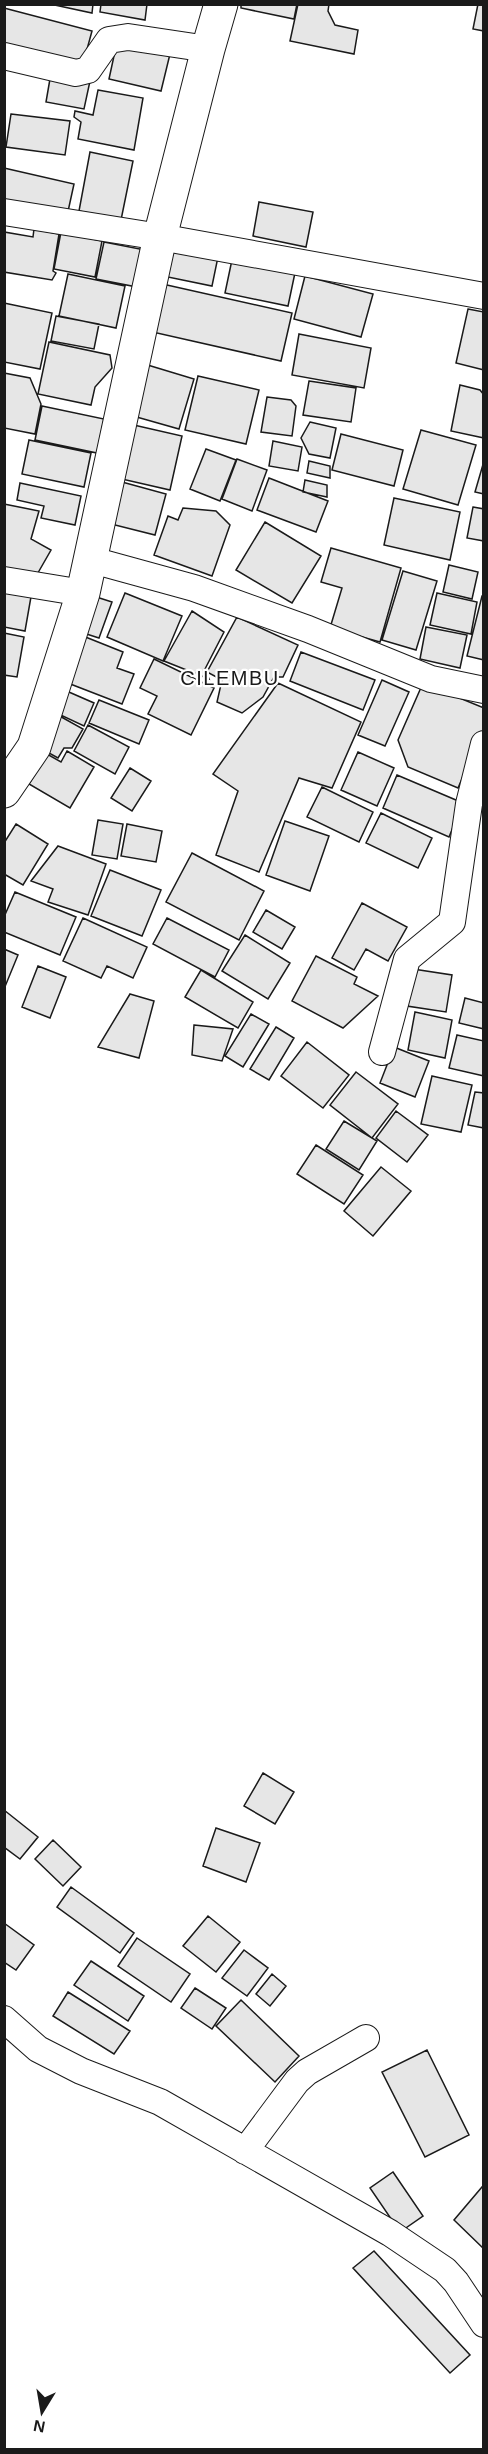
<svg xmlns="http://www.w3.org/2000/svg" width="488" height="2454" font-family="Helvetica,sans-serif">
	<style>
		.building { fill: #e6e6e6; stroke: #1a1a1a; stroke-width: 1.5 }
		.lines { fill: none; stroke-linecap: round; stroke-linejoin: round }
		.street-casing { stroke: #1a1a1a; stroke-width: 28 }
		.secondary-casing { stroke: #1a1a1a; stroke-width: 35 }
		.street { stroke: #fff; stroke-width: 26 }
		.secondary { stroke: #fff; stroke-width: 33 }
		.labels { text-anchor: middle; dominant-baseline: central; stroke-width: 4.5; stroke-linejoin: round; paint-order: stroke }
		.quarter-label { font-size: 20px; letter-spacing: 1.5px; fill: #1a1a1a; stroke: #fff }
	</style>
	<rect width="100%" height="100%" fill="#fff"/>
	<!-- building -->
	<path class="building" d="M50,4h43l-1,9z
		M101,4h46l-2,16 -45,-8z
		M241,4h56l-3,15 -53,-11z
		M298,4h31l-1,7 7,14 23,5 -4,24 -64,-13z
		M478,4h6v27l-11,-2z
		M4,8l88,23 -9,33 -79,-21z
		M117,42l53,12 -9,37 -52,-12z
		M51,73l39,8 -6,28 -38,-7z
		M98,90l45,8 -9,52 -56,-11 3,-17 -7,-5 1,-6 18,4z
		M11,114l59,7 -5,34 -59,-8z
		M90,152l43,9 -12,59 -42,-9z
		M4,168l70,16 -7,32 -63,-14z
		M259,202l54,10 -7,35 -53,-11z
		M34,229l25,5 -6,37 3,2 -4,7 -48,-8v-40l29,5z
		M61,232l41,9 -7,36 -41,-8z
		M165,241l54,11 -7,34 -54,-11z
		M104,242l41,8 -8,37 -41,-8z
		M233,255l63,13 -8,38 -63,-13z
		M68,274l57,12 -9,42 -57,-12z
		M305,276l68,18 -12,43 -67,-18z
		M158,283l134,30 -11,48 -133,-30z
		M4,303l48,10 -12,56 -36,-7z
		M468,309l16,3v58l-28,-7z
		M56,316l43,8 -5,25 -43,-8z
		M299,334l72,14 -7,40 -72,-13z
		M49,342l61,13 2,13 -17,19 -4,18 -53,-11z
		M141,363l53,16 -15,50 -53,-15z
		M4,373l26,5 11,26 -6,30 -31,-6z
		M198,376l61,14 -13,54 -61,-14z
		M309,381l47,7 -5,34 -48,-7z
		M460,385l20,5 4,5v43l-33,-7z
		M267,397l24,3 5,6 -4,30 -31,-4z
		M42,406l62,13 -7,34 -62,-13z
		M310,422l26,6 -6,30 -21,-4 -8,-16z
		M125,423l57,13 -12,54 -57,-13z
		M421,430l55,15 -18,60 -55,-16z
		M341,434l62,16 -9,36 -62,-16z
		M29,440l62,13 -7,34 -62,-13z
		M273,441l29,6 -4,24 -29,-5z
		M206,449l30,11 -16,41 -30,-12z
		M237,459l30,11 -15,41 -30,-12z
		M309,461l21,5v12l-23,-5z
		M484,461v33l-9,-2z
		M269,478l59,23 -12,31 -59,-22z
		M305,480l22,5v12l-24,-5z
		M122,482l44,12 -11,41 -44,-11z
		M20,483l61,13 -6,29 -34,-7 3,-12 -27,-6z
		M394,498l66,14 -10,48 -66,-15z
		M4,504l35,7 -8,28 20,11 -16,28 -31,-6z
		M473,507l11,2v32l-17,-3z
		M183,508l33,3 14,14 -18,51 -58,-21 14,-39 10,4z
		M265,522l56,34 -29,47 -56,-33z
		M331,548l70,20 -21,74 -50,-14 12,-40 -21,-6z
		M449,565l29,7 -6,27 -29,-7z
		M403,571l34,10 -21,69 -34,-10z
		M4,586l28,5 -7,40 -21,-4z
		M125,593l57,23 -19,45 -56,-24z
		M437,593l40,9 -6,32 -41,-9z
		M87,594l25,8 -13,36 -25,-8z
		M482,596h2v64l-17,-4z
		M192,611l32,21 -19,37 4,10 -45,-18z
		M237,617l61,28 -15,32h-9l-11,20 -21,16 -25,-11 5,-22 -15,-8z
		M426,627l41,8 -7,33 -40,-9z
		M4,633l20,4 -7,40 -13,-2z
		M78,634l45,18 -6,16 17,6 -12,30 -62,-24z
		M301,652l74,28 -12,30 -73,-29z
		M154,659l60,29 -23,47 -43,-21 9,-18 -17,-8z
		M382,680l27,12 -24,54 -27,-11z
		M278,683l83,39 -29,66 -33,-10 -40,94 -43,-17 22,-64 -25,-17z
		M423,683l61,25v20l-26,60 -50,-21 -10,-27z
		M62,689l32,14 -10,23 -32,-15z
		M99,700l50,20 -10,24 -50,-21z
		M56,714l27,15 -11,19h-8l-6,10 -20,-11z
		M88,725l41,22 -14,27 -41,-23z
		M67,751l27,16 -24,41 -41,-24 18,-30 14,8z
		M358,752l36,16 -17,38 -36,-16z
		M130,768l21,13 -19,30 -21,-13z
		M397,775l66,28 -14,34 -66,-29z
		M322,787l51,25 -14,30 -52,-25z
		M381,813l51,25 -14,30 -52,-25z
		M98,820l25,4 -6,35 -25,-4z
		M285,821l44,15 -19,55 -44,-16z
		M16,824l32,20 -25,41 -19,-11v-31z
		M127,824l35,7 -6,31 -35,-6z
		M58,846l48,18 -18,51 -40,-13 5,-13 -22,-8z
		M192,853l72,38 -25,49 -73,-38z
		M110,870l51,20 -19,46 -51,-20z
		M15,892l61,25 -16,38 -56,-23v-15z
		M362,903l45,24 -19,34 -22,-12 -12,21 -22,-12z
		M266,910l29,17 -13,22 -29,-17z
		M83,918l64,29 -14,31 -26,-12 -6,12 -38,-17z
		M167,918l62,32 -14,27 -62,-33z
		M245,935l45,28 -22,36 -46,-28z
		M4,949l14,6 -14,34z
		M316,956l41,21 -3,7 24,12 -35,32 -51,-27z
		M38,966l28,11 -16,41 -28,-11z
		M413,969l39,6 -6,37 -39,-6z
		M201,970l52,32 -15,26 -53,-31z
		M130,994l24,7 -15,57 -41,-11z
		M465,998l19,5v26l-25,-6z
		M415,1012l37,8 -7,38 -37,-8z
		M251,1014l18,10 -26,43 -18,-11z
		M194,1025l39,4 -11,32 -30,-6z
		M276,1027l18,11 -25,42 -19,-11z
		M457,1035l27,6v35l-35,-8z
		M307,1042l42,33 -26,33 -42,-32z
		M394,1047l35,14 -14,36 -35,-14z
		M356,1072l42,32 -26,34 -42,-33z
		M432,1076l40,9 -11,47 -40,-8z
		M475,1092l9,1v35l-16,-3z
		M396,1111l32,24 -21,27 -31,-24z
		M344,1121l33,20 -18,29 -33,-21z
		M316,1145l47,30 -19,29 -47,-30z
		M381,1167l30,24 -38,45 -29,-25z
		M263,1773l31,19 -19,32 -31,-18z
		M4,1810l34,27 -18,22 -16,-12z
		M216,1828l44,15 -14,39 -43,-16z
		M53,1840l28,27 -18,19 -28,-27z
		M71,1887l63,46 -14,20 -63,-46z
		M208,1916l32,26 -24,30 -33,-26z
		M4,1923l30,22 -18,25 -12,-8z
		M137,1938l53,36 -19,28 -53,-36z
		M244,1950l24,18 -21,28 -25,-18z
		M91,1961l53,35 -16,25 -54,-36z
		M272,1974l14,12 -16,20 -14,-12z
		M195,1988l31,20 -14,21 -31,-21z
		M68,1992l62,39 -16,23 -61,-38z
		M241,2000l58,56 -24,26 -59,-56z
		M427,2050l42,85 -44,22 -43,-85z
		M393,2172l30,44 -23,16 -30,-44z
		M482,2187l2,1v61l-30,-29z
		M374,2251l96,104 -20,18 -97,-105z"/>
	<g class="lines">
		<!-- street casing -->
		<g class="street-casing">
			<path id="street" d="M4,56l72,17 12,-3 21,-30 19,-3 80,12
				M4,212l156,25 324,59
				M92,560l102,28 114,41 123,50 53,11
				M4,580l79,13
				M382,1052l25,-93 45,-37 17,-118 15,-60
				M4,2019l34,30 43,22 79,31 230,131 55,37 11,12 28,42
				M245,2151l52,-70 10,-9 59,-34"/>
		</g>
		<!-- secondary casing -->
		<g class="secondary-casing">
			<path id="secondary" d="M4,791l30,-44 49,-154 77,-356 48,-188 13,-45"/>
		</g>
		<!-- street -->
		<use href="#street" class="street"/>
		<!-- secondary -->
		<use href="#secondary" class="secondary"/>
	</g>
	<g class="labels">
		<!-- quarter labels -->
		<g class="quarter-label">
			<text x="230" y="678">CILEMBU</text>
		</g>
	</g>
	<!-- border -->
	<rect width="488" height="2454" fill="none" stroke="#1a1a1a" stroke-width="12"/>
	<!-- north arrow -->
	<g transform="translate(42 2412) rotate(191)" stroke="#ffffff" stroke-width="4.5" paint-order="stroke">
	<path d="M0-4.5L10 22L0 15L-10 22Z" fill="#1a1a1a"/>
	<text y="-9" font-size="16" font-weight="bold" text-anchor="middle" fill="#1a1a1a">N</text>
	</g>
</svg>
